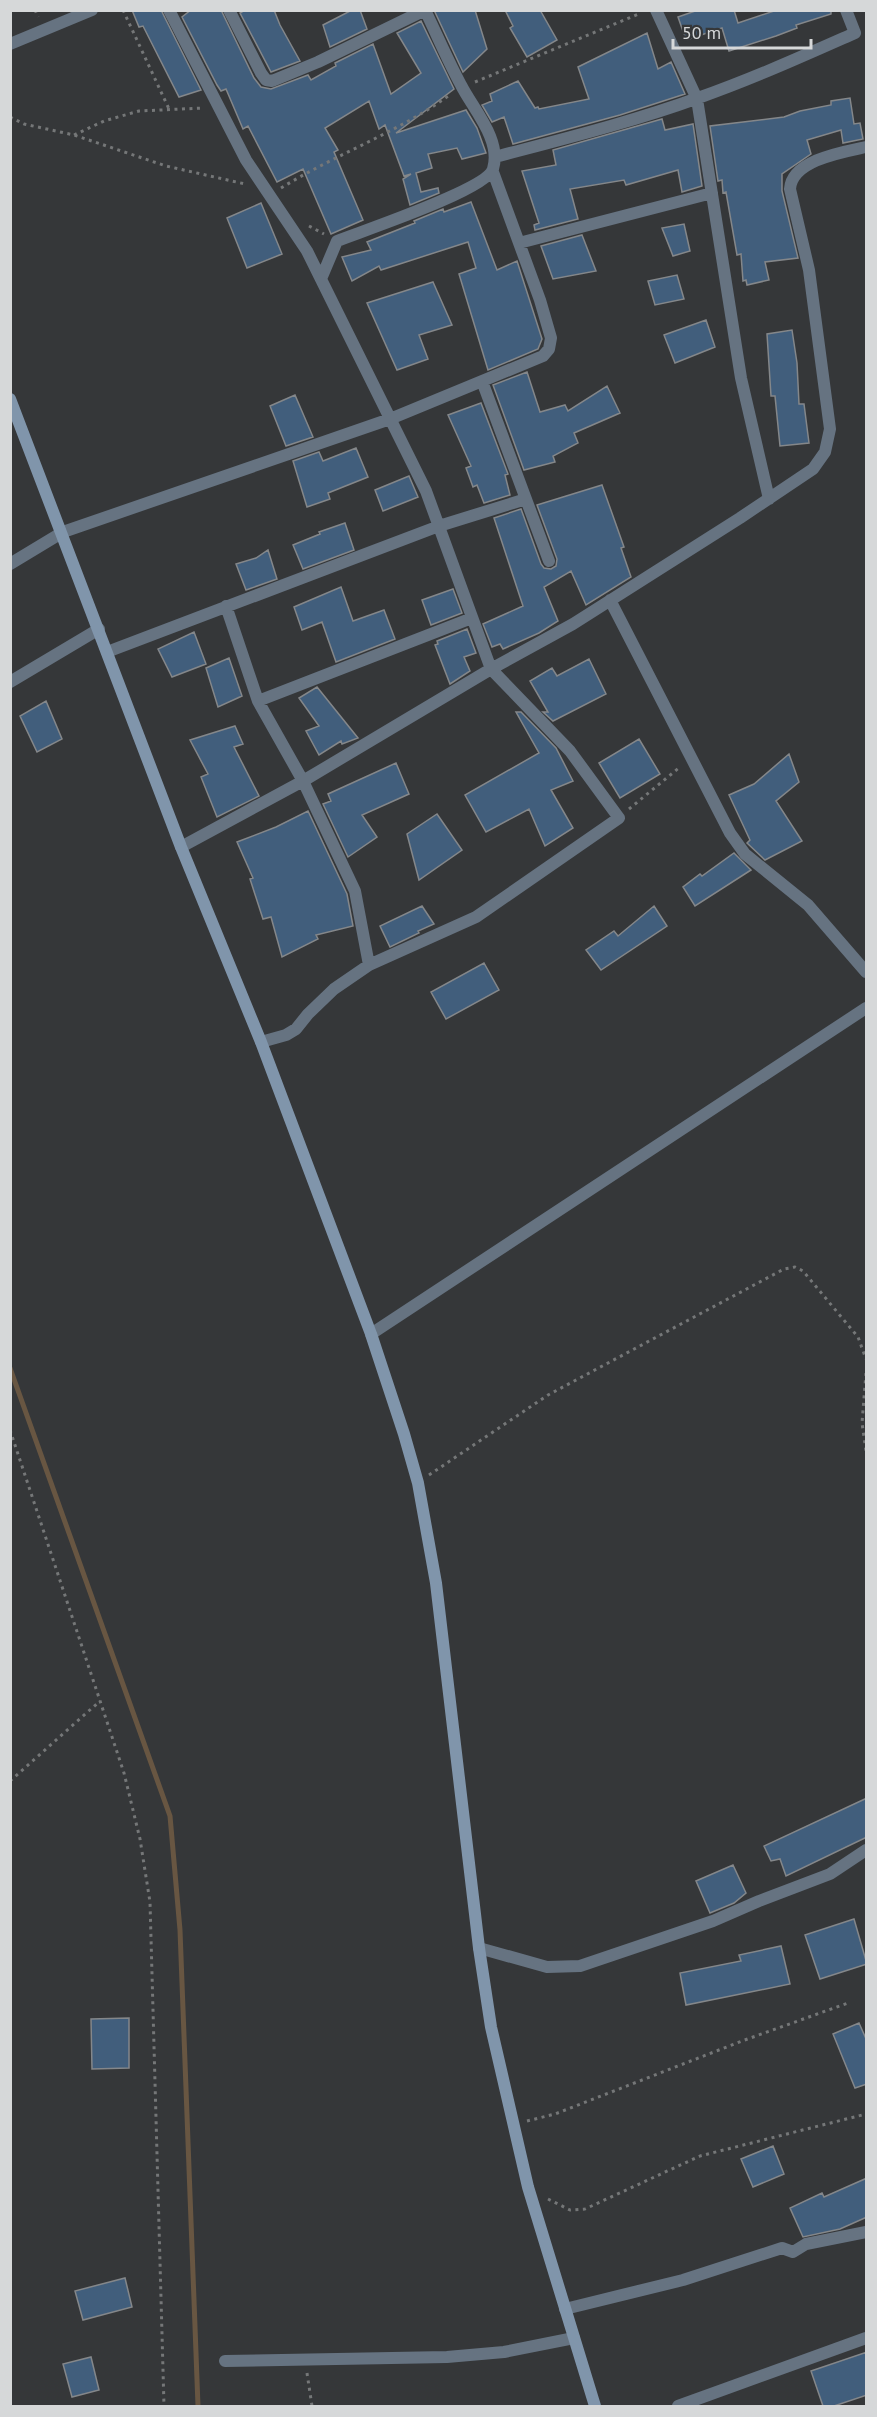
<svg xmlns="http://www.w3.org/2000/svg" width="877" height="2417" font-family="'PT Sans',sans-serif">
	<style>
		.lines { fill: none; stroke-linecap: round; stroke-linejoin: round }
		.stream { stroke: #685642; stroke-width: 5 }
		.building { fill: #415e7c; stroke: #84878a; stroke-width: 1.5 }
		.path { stroke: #757778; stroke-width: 3; stroke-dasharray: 3 4.5; stroke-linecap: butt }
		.street { stroke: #667381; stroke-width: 12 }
		.secondary { stroke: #8095ab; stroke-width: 12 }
	</style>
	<rect width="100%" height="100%" fill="#353739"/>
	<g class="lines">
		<!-- stream -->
		<path class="stream" d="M10,1368l160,448 10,114 18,476"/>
	</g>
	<!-- building -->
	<path class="building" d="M132,10h29l40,80 -22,7 -36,-71 -4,1z
		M191,10h30l33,68 7,9 10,2 37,-14 3,5 25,-14 -1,-3 38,-19 18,50 30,-21 -24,-40 24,-12 33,68 -58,44 70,-23 11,18 9,25 -24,6 -5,-11 -29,6 4,14 -16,5 5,19 17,-4 1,5 -29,12 -7,-26 8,-5 -7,2 -19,-51 -6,4 -10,-28 -44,27 13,22 -4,2 29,68 -32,14 -28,-65 -26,13 -29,-56 -5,3 -17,-40 -5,2 -4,-6 -35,-68z
		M245,10h29l6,15 20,36 -29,11 -31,-59z
		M352,10h8l7,19 -37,18 -7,-22z
		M434,10h41l12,39 -24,23z
		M505,10h35l17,30 -30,17 -17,-29 3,-2z
		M698,10h36l4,13 39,-13h54v4l-35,11 1,3 -21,8 -47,15 -7,-23 -36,12 -8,-23z
		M647,33l11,36 13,-7 14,32 -65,21 -107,29 -9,-27 -12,5 -10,-17 10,-4 -2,-7 28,-13 17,27 3,-1 1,2 50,-10 -11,-32z
		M850,98l4,26 6,-1 3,16 -20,4 -2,-13 -34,10 4,14 -29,20v17l16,67 -33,4 4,18 -22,5 -1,-5 -3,1 -2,-27 -4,1 -11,-63 -3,1 -1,-13 -4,1 -8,-55 74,-9 16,-6 31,-6v-4z
		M662,119l3,11 28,-6 9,62 -20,6 -4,-22 -52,15 -2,-5 -54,9 8,30 -43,11 -1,-5 5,-2 -17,-52 34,-6 -3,-15z
		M471,202l26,68 20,-9 25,78 -4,10 -50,21 -29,-96 17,-6 -8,-26 -87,28 -2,-4 -27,15 -10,-24 29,-7 -4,-8 48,-19 -1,-2 29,-12 1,3z
		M261,203l21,51 -35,14 -20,-50z
		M684,224l6,27 -17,5 -11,-28z
		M582,235l14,36 -43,8 -12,-33z
		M677,275l7,24 -29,6 -7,-24z
		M433,282l19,43 -33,10 9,24 -31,11 -30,-67z
		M706,320l9,27 -40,16 -11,-28z
		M792,330l5,33 2,41h5l5,39 -29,3 -5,-50h-4l-4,-62z
		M527,372l13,40 25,-7 3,6 39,-25 13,27 -46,20 4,10 -25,13 2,6 -31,8 -31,-85z
		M295,395l18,42 -27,9 -16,-40z
		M481,403l27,71 -3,1 5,20 -26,8 -7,-18 -4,2 -7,-19 5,-2 -23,-51z
		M356,448l12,29 -40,16 2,6 -23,8 -14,-46 26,-9 4,9z
		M409,476l9,21 -35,14 -8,-21z
		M602,485l22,62 -3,1 10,29 -45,28 -15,-34 -27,16 14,34 -19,12 -36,16 -3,-5 -8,3 -9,-23 40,-18 -29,-88 27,-9 20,55 3,4 7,1 5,-3 1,-7 -20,-54z
		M345,523l9,27 -51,19 -10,-24 27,-11 -1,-2z
		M268,550l9,29 -31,11 -10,-26 20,-6z
		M341,587l12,34 31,-11 11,29 -59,23 -14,-40 -20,8 -8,-23z
		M453,589l9,24 -31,12 -9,-25z
		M467,629l9,24 -12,4 6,14 -20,13 -15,-39 3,-1 -1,-3z
		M194,632l12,32 -34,13 -14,-28z
		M229,658l13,38 -24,11 -12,-39z
		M589,659l17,35 -53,27 -10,-9h5l-18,-31 22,-13 5,8z
		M317,687l41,51 -16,6 -1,-3 -22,14 -13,-24 13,-5 -20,-28z
		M46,701l16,38 -25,13 -17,-36z
		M516,712h5l35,36 17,33 -22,9 22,38 -28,18 -16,-37 -43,23 -21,-37 74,-42z
		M235,726l8,18 -9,3 25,49 -42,21 -16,-40 7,-3 -18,-34z
		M639,739l21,35 -40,24 -21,-35z
		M789,754l10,28 -23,19 26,40 -37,19 -18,-17 3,-3 -21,-45 25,-11z
		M396,763l13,31 -47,21 15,22 -29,20 -25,-53 8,-3 -3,-7z
		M308,811l39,83 6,32 -37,9 2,4 -36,18 -11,-40 -8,2 -13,-40 3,-1 -16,-36 39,-15z
		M437,814l25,36 -43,30 -12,-46z
		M734,853l17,17 -56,36 -12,-19 17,-13 2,2z
		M422,906l12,18 -16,7 1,2 -29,14 -10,-21z
		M654,906l13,20 -66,44 -15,-20 28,-19 4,5z
		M484,963l15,27 -53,29 -15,-27z
		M867,1798v39l-81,39 -6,-17 -9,2 -7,-15z
		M733,1865l13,28 -12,10 -24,10 -14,-32z
		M854,1919l13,45 -47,15 -15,-44z
		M781,1946l9,38 -104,21 -6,-32 61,-12 -2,-6z
		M129,2018v50l-37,1 -1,-50z
		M859,2023l8,18v43l-12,4 -22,-54z
		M773,2146l11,28 -31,13 -12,-28z
		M867,2178v39l-27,12 -37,8 -13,-29 32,-15 2,4z
		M125,2278l7,29 -49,13 -8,-29z
		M867,2352v43l-33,11h-11l-12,-35z
		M91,2357l8,33 -27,7 -9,-33z"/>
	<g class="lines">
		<!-- path -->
		<path class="path" d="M35,10l3,7
			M123,10l46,99
			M475,82l166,-69
			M10,117l14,7 50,11 92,31 79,18
			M74,135l30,-14 35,-10 64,-3
			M281,188c55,-34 118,-56 170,-94
			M309,226l15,8
			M629,809l51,-42
			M866,1373l-4,50 4,28
			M10,1430l114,343 16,66 10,63 14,504
			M429,1475l119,-80 236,-126 11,-2 8,4 55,66 8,22
			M10,1781l90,-80
			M527,2121l28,-7 187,-73 106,-38
			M548,2199l22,11 15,-1 115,-53 166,-42
			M307,2373l5,33"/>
		<!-- street -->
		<path class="street" d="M169,10l77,150 61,91 119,240 65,178 -188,112 -122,66
			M229,10l32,63 5,7 6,1 46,-19 107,-52c12,25 23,51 36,75 12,24 41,55 32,84 -7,21 -131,62 -156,72l-16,38
			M656,10l41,89 44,279 28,121
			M10,44l82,-34
			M495,157c68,-18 137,-35 203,-59 54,-19 105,-42 157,-65l-9,-23
			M519,243l193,-50
			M482,381l67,180
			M10,564l53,-32 327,-113 153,-63 6,-7 2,-11 -11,-38 -47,-128
			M610,600l120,233 15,21 63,51 58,67
			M226,606l32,95 45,80 52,110 14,74
			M107,652l332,-126 87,-27
			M10,682l89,-53
			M258,701l214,-83
			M261,1042l25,-7 10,-6 12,-15 26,-25 35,-24 107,-48 143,-99 -49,-67 -79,-82 82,-45 167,-106 73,-49 12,-17 5,-23 -21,-159 -19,-81c2,-29 53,-37 76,-42
			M371,1334l495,-326
			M479,1948l68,19 33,-1 133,-45 46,-20 71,-27 36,-24
			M565,2309l118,-29 99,-32 11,4 13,-8 60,-12
			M225,2361l222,-4 57,-5 70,-14
			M678,2406l188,-68"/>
		<!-- secondary -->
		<path class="secondary" d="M10,399l171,448 80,195 110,292 33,100 14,49 18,100 43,365 12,79 37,160 67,219"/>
	</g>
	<!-- border -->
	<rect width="877" height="2417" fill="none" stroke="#d6d8d9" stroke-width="24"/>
	<!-- scale -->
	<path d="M673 39v9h138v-9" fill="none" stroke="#d6d8d9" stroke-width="3"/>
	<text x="682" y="39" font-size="18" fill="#d6d8d9" stroke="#353739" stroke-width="4.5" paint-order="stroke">50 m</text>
</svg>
